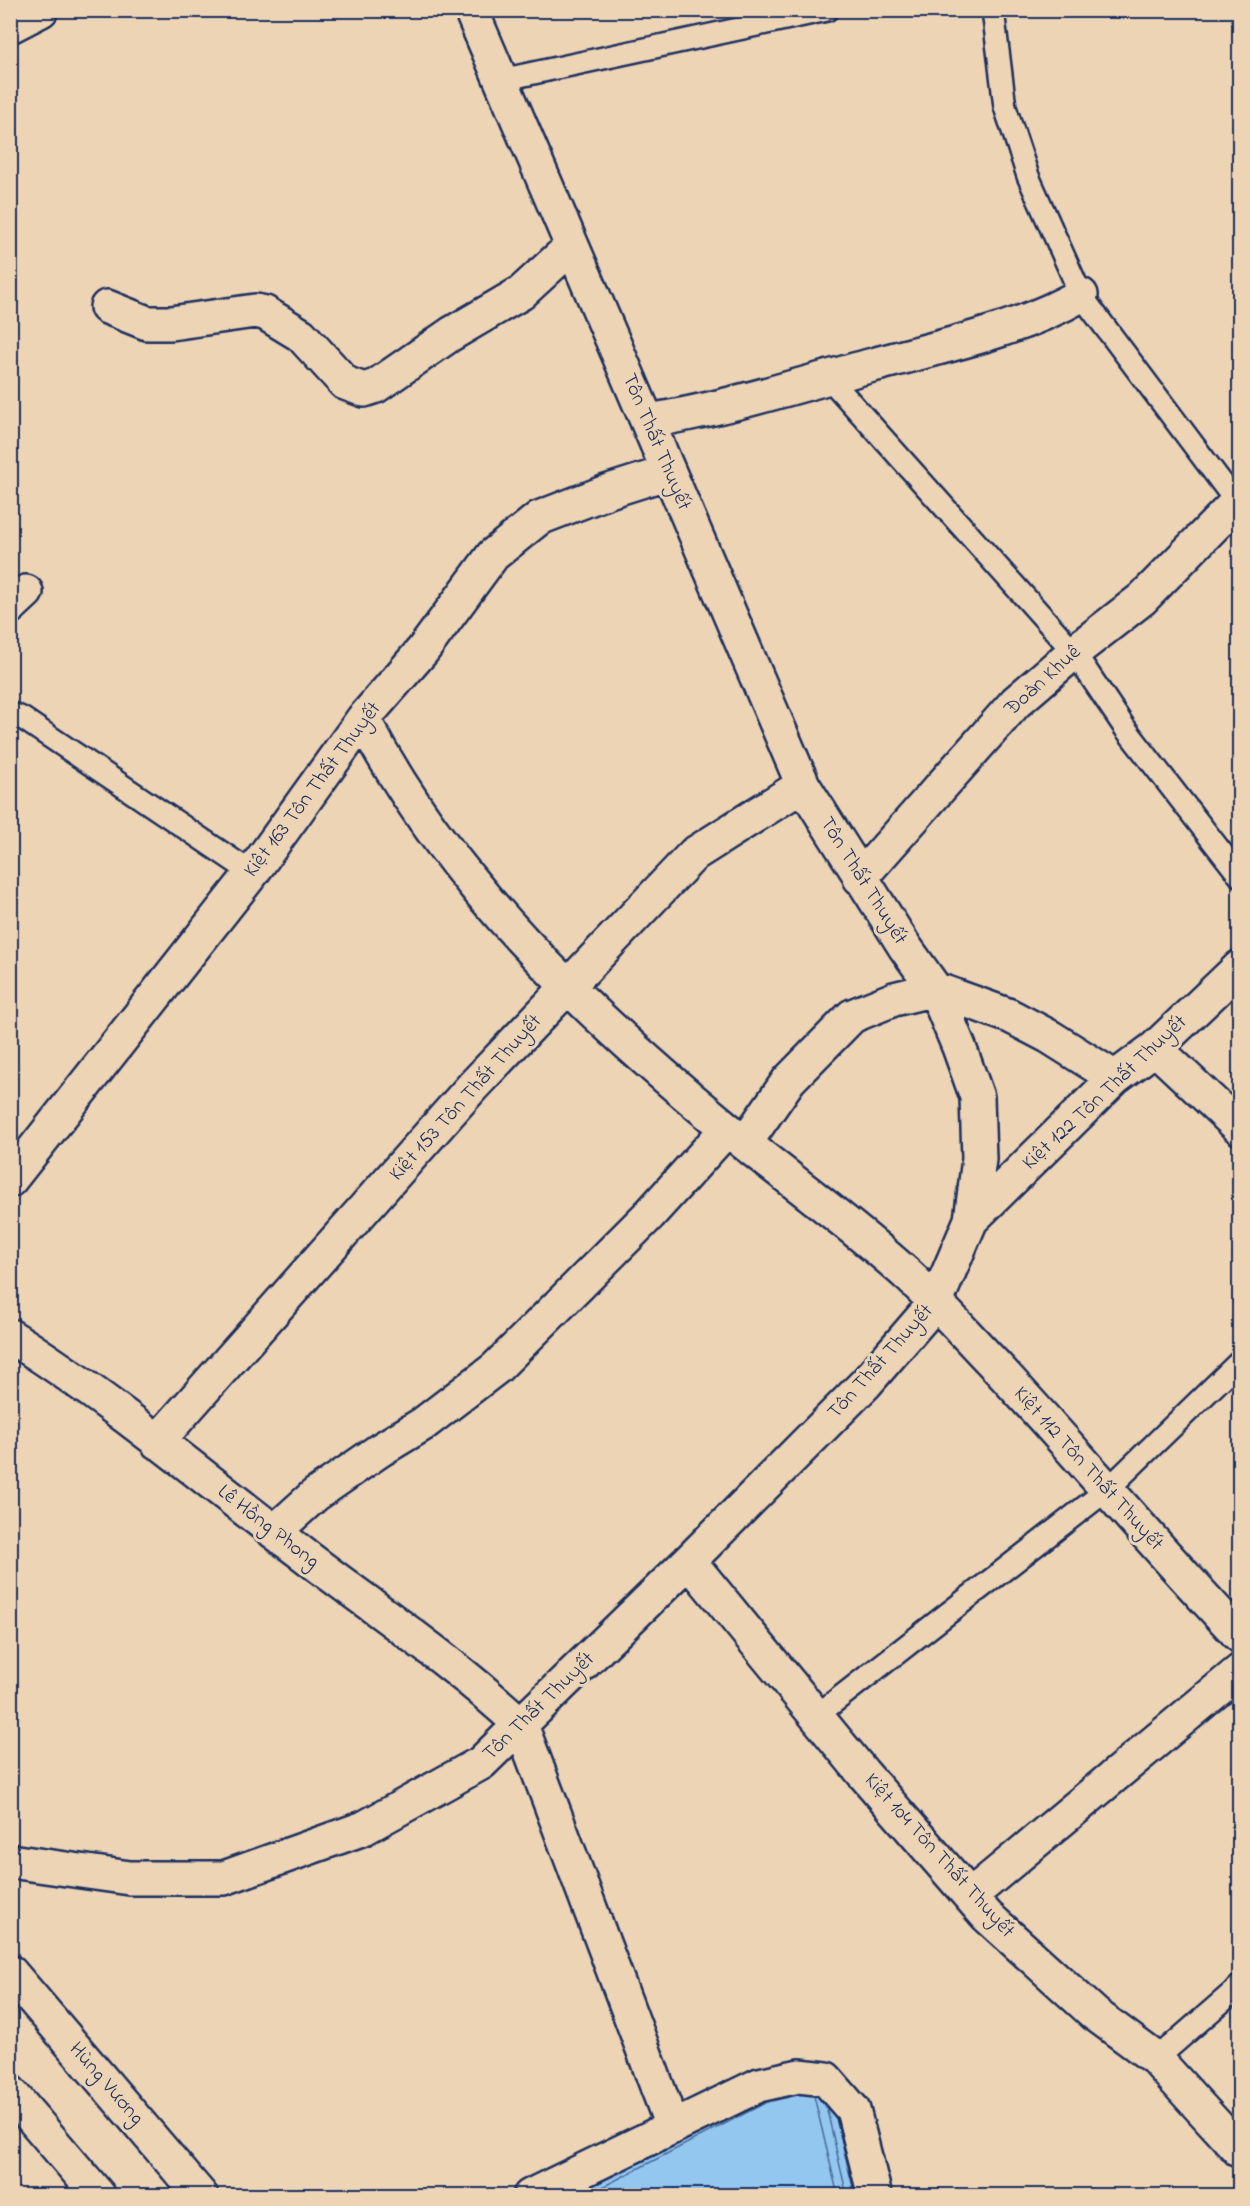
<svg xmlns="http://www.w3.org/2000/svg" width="1250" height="2206" font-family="'Indie Flower',sans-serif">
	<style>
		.water { fill: #93c7f0; stroke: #638ab6; stroke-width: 1.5 }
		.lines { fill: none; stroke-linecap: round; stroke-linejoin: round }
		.shore { stroke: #4b6c98; stroke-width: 1.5 }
		.service-casing { stroke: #1b2f5e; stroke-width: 26 }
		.minor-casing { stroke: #1b2f5e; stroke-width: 38 }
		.secondary-casing { stroke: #1b2f5e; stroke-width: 38 }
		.service { stroke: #edd4b5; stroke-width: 21 }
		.minor { stroke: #edd4b5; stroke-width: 33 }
		.secondary { stroke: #edd4b5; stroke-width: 33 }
		.labels { text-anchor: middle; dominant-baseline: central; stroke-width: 6; stroke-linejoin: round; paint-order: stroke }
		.street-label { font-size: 21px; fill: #1b2f5e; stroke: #edd4b5 }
	</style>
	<rect width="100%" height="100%" fill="#edd4b5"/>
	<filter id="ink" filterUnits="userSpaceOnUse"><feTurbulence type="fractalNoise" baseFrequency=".0167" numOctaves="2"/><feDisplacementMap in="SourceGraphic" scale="12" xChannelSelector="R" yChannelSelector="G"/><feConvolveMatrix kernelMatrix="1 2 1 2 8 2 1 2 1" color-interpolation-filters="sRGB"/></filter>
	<g filter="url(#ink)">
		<!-- water -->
		<path class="water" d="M791,2065l42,14 28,117h-326z"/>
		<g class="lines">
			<!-- shore -->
			<path class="shore" d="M814,2096l24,100
				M826,2106l21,90
				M836,2118l19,78
				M585,2196l184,-95"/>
			<!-- service casing -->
			<g class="service-casing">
				<path id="service" d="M993,10l12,97 23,69 53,119 159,212
					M501,80l326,-70
					M828,377l246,275 51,76 115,148
					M10,713l12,5 230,155
					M816,1716l292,-227 132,-128
					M1156,2059l84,-73"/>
			</g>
			<!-- minor casing -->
			<g class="minor-casing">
				<path id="minor" d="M10,26l31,-16
					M107,307l40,16h24l84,-12 10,2 36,22 44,48 19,7 12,-4 75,-52 70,-41 51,-47
					M647,421c78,-12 151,-36 226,-56 70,-19 145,-34 208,-70
					M10,607l16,-15
					M363,719c85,163 222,293 363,409 61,50 126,96 184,149 30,28 57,59 85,88 83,89 161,183 245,271
					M860,878l156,-176 58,-50 68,-53 98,-100
					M1155,1048l85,80
					M745,1143l44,-63 63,-64 42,-17 41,-10 75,27 40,21 65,41
					M10,1180l242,-307 111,-154 60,-69 70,-95 46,-37 70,-27 60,-19
					M971,1220l144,-142 40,-30 85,-81
					M10,1336c103,65 196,144 293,218 73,56 151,108 218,171l151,401
					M157,1442l316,-356 221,-232 109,-69
					M274,1532l41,-37 65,-45 43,-26 73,-56 153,-153 78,-86
					M689,1561l174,212 124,143 108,98 61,45 84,92
					M10,1861l120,17h94l140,-50 117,-65 208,-202 177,-178 70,-81 35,-82 8,-61 -2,-62 -18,-50 -24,-58 -30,-42 -102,-162 -332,-775
					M970,1896l270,-225
					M530,2196l229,-111 40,-9 27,3 27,31 22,86"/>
			</g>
			<!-- secondary casing -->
			<g class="secondary-casing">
				<path id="secondary" d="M10,1972l191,224
					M10,2092l89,104"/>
			</g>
			<!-- service -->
			<use href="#service" class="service"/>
			<!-- minor -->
			<use href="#minor" class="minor"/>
			<!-- secondary -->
			<use href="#secondary" class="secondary"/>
		</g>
	</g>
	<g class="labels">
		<!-- street labels -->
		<g class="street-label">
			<text transform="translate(656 442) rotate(67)">Tôn Thất Thuyết</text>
			<text transform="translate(1043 681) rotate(-42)">Đoàn Khuê</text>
			<text transform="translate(313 790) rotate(-53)">Kiệt 163 Tôn Thất Thuyết</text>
			<text transform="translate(863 881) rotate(58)">Tôn Thất Thuyết</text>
			<text transform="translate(1105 1093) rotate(-43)">Kiệt 122 Tôn Thất Thuyết</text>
			<text transform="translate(466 1098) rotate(-48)">Kiệt 153 Tôn Thất Thuyết</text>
			<text transform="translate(881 1362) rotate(-48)">Tôn Thất Thuyết</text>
			<text transform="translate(1088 1469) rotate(48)">Kiệt 112 Tôn Thất Thuyết</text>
			<text transform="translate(268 1527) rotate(38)">Lê Hồng Phong</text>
			<text transform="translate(539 1707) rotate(-44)">Tôn Thất Thuyết</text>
			<text transform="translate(939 1856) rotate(48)">Kiệt 104 Tôn Thất Thuyết</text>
			<text transform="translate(106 2084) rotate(49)">Hùng Vương</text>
		</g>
	</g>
	<!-- margin -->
	<rect width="1250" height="2206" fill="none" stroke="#edd4b5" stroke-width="36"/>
	<rect x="18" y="18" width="1214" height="2170" fill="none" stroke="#1b2f5e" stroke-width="2" filter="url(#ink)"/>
</svg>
